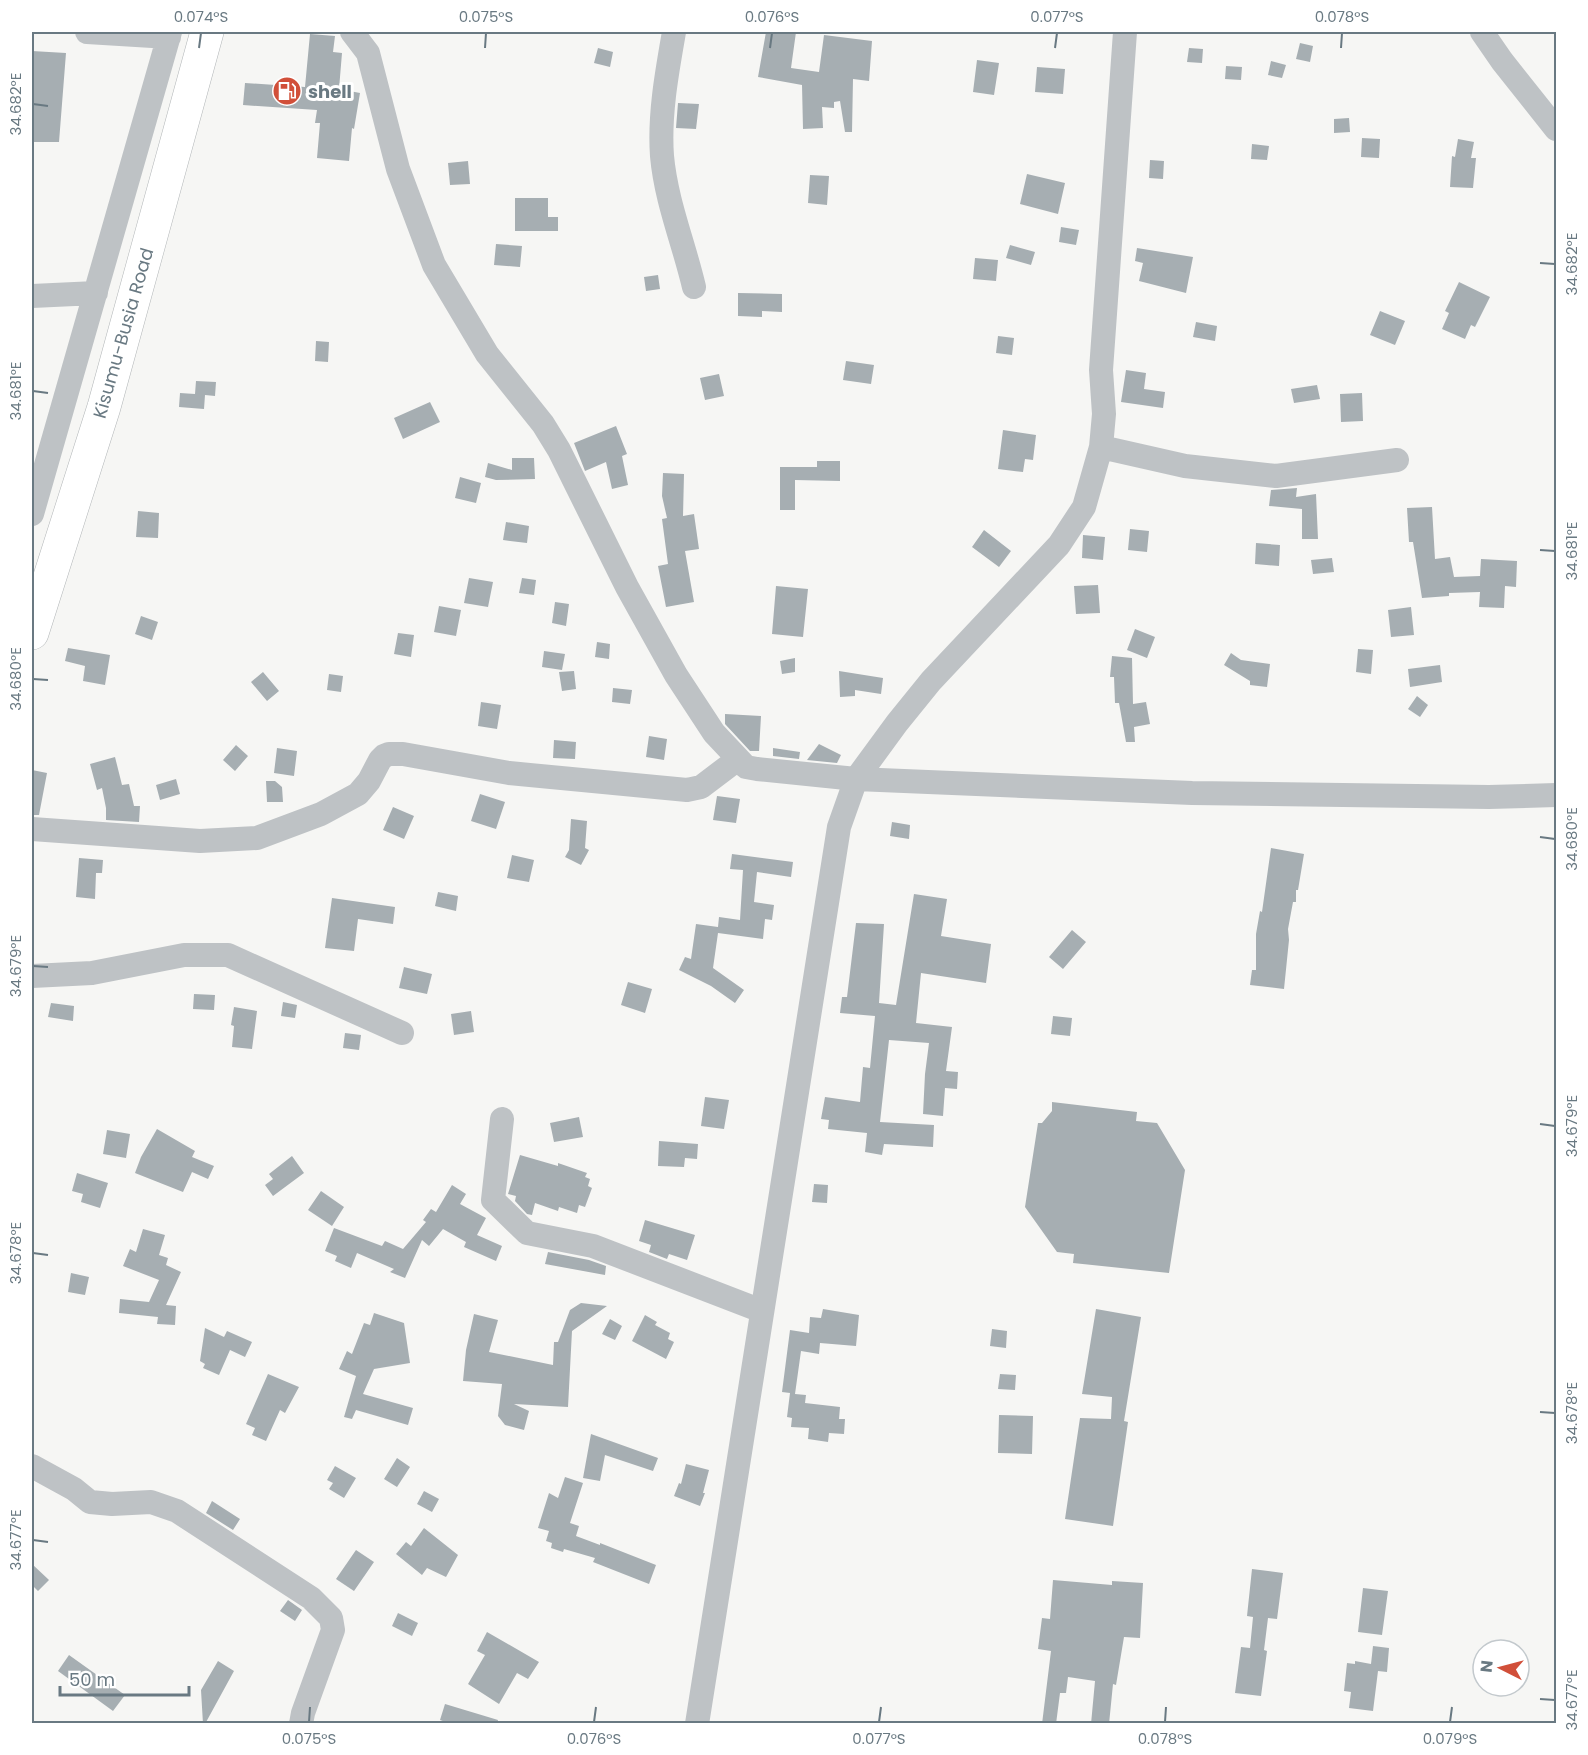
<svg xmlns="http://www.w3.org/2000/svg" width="1588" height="1755" font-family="Poppins,sans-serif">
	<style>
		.building { fill: #a6aeb2 }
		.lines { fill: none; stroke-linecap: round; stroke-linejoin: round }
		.highway-casing { stroke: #b2b6b8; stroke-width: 34 }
		.minor { stroke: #bec2c5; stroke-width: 24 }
		.highway { stroke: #fff; stroke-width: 33 }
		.ticks { fill: none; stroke: #697982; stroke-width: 2 }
		.labels { text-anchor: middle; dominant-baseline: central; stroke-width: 6; stroke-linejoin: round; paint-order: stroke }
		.poi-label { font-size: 18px; font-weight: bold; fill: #697982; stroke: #fff; text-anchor: start }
		.street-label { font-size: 18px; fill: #697982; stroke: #fff }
		.neatline { fill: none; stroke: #697982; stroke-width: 2 }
		.ticks-label { font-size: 15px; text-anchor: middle; fill: #697982 }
	</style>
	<rect width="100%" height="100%" fill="#f6f6f4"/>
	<!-- building -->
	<path class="building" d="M766,32h30l-5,36 28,4 5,-37 48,6 -3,40 -16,-2 -1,53h-7l-5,-31 -6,1v6l-12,-1 1,21 -20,1 -1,-44 -44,-8z
		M310,34l25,2 -2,16 9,1 -3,36 21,4 -6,36 -2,-1 -3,33 -32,-3 3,-35h-5l2,-13 -74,-5 2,-22 60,4z
		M1300,43l13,3 -3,16 -14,-3z
		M598,48l15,4 -3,15 -16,-4z
		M1189,48l14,1 -1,14 -15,-1z
		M32,51l34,2 -7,89h-27z
		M977,60l22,3 -5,32 -21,-3z
		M1271,61l15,4 -4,13 -14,-3z
		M1226,66l16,1 -1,13 -16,-1z
		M1037,67l28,2 -2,25 -28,-2z
		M678,103l21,1 -3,25 -20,-1z
		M1349,118l1,14 -16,1v-14z
		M1362,138l18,1 -1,19 -18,-1z
		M1458,139l16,3 -3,16h5l-3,30 -23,-1 2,-31 3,1z
		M1252,144l17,2 -2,14 -16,-1z
		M1150,160l14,1 -1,18 -14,-1z
		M468,161l2,23 -20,1 -2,-22z
		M1027,174l38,9 -7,31 -38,-10z
		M810,175l19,1 -2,29 -19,-2z
		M515,198h33v19h10v14h-43z
		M1061,227l18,3 -3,15 -17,-3z
		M496,244l26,2 -2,21 -26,-2z
		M1010,245l25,7 -4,13 -25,-7z
		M1137,248l56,9 -7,36 -47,-12 4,-18 -8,-2z
		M975,258l23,2 -2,21 -23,-2z
		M658,275l2,14 -14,2 -2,-14z
		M1459,282l31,15 -15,30 -4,-2 -6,14 -23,-10 7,-16 -4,-2z
		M738,293l44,1v18l-20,-1v6l-24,-1z
		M1380,311l25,10 -10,24 -25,-10z
		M1196,322l21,4 -2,15 -22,-4z
		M998,336l16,2 -2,17 -16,-2z
		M316,341l13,1 -1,20 -13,-1z
		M846,361l28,4 -3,19 -28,-4z
		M1126,370l20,3 -2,16 21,3 -2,16 -42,-6z
		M719,374l5,22 -19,4 -5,-22z
		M196,381l20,1 -1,14 -10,-1 -1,14 -25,-2 1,-14 15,1z
		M1317,385l3,14 -26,4 -3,-14z
		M1362,393l1,28 -22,1 -1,-28z
		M430,402l10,20 -37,17 -9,-21z
		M616,426l11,28 -5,2 6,29 -16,4 -6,-27 -21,9 -11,-28z
		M1003,430l33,5 -3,25 -8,-1 -2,13 -25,-3z
		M512,458h22l1,21 -39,1 -11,-3 3,-14 24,7z
		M817,461h23v20l-45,-1v30h-15v-43h37z
		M663,473l21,1 -1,42 11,-2 5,35 -14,2 9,51 -28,5 -8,-41 10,-2 -6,-45 5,-1 -5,-22z
		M460,477l21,6 -5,20 -21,-5z
		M1297,488l-1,9 20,-3 2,45h-16v-30l-33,-3 2,-16z
		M1432,507l3,52 15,-2 4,20 26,-1 1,-17 36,2 -1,26 -11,-1 -1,22 -25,-1 1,-15 -31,1v3l-27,2 -9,-56h-4l-2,-34z
		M138,511l21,2 -1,25 -22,-1z
		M506,522l23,4 -2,17 -24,-3z
		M1130,529l19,2 -2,21 -19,-2z
		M984,530l27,21 -12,16 -27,-20z
		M1083,535l22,2 -2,23 -21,-2z
		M1256,543l24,2 -1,21 -24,-2z
		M1332,558l2,14 -21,2 -2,-14z
		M469,578l24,4 -5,25 -24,-4z
		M522,578l14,2 -2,15 -15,-2z
		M1098,585l2,28 -24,1 -2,-28z
		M776,586l32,3 -5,48 -31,-3z
		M555,602l14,2 -3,22 -14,-3z
		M439,606l22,4 -5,26 -22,-4z
		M1411,607l3,28 -23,2 -3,-27z
		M141,616l17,6 -6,18 -17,-6z
		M1135,629l20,8 -8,21 -20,-8z
		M398,633l16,2 -3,22 -17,-3z
		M597,642l13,2 -1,15 -14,-2z
		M68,648l42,7 -5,30 -22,-4 2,-15 -20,-5z
		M1358,649l15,1 -2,24 -15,-2z
		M544,651l21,3 -3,16 -20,-3z
		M1231,653l10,7 29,4 -3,23 -17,-2v-4l-26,-16z
		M1112,656l20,2 1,46 13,-2 4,22 -16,3 1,15h-9l-7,-39h-4l-1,-26h-4z
		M795,658v14l-13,2 -2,-13z
		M1440,665l2,17 -32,5 -2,-18z
		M574,671l2,18 -14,2 -3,-19z
		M839,671l44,7 -2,16 -26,-4v6l-15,1z
		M263,672l16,19 -12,10 -16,-19z
		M329,674l14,2 -2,16 -14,-2z
		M613,688l19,2 -2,14 -18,-2z
		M1417,696l11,9 -8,12 -12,-8z
		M481,702l20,3 -4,24 -19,-3z
		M725,714l36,2 -2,35h-9l-25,-27z
		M649,736l18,3 -3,21 -18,-3z
		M554,740l22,2 -1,17 -22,-1z
		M819,744l22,11 -4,8 -30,-3z
		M236,745l12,11 -13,15 -12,-11z
		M277,748l20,3 -3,25 -20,-3z
		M773,748l27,4 -1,7 -26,-3z
		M115,757l7,28 7,-1 5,22h6l-1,16 -33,-2v-12l-4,-20 -5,2 -7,-26z
		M32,770l15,3 -8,42h-7z
		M176,779l4,15 -20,6 -4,-15z
		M266,781h9l7,6 1,15h-16z
		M480,794l25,8 -9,27 -25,-8z
		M717,796l23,3 -4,24 -23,-3z
		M393,807l21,9 -10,23 -21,-9z
		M571,819l16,2 -2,27 4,2 -8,15 -16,-8 4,-7z
		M892,822l18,3 -1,14 -19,-3z
		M1271,848l33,6 -6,36h-2v12h-3l-5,27 1,11 -5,49 -34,-4 2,-15h4v-36l4,-23 2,1z
		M732,854l61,8 -2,15 -34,-5 -3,30 20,3 -2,15 -7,-1 -2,20 -45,-6 -5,35 31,22 -9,13 -24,-17 -32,-16 6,-13 6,2 5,-35 22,3 1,-10 21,3 3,-50 -13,-1z
		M512,855l22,5 -5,22 -22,-4z
		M79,858l24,2 -1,13h-6l-1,26 -19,-2z
		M438,892l20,4 -2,15 -21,-5z
		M914,894l33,5 -6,37 50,8 -5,39 -65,-10 -5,50 36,4 -6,44 12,1 -1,17 -12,-1 -2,28 -20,-2 2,-40 4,-31 -40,-3 -9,82 54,3 -1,22 -49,-3 -2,11 -17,-3 2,-19 -39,-4 1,-9 -8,-1 4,-22 35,5 3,-35 7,1 5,-52 -35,-3 2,-16h5l9,-74 28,1 -5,79 17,2z
		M332,898l63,9 -2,17 -35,-5 -4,32 -29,-3z
		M1072,930l14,12 -23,27 -14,-12z
		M404,967l28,7 -5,20 -28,-6z
		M628,982l24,7 -7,24 -24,-8z
		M194,994l21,1 -1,15 -21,-1z
		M283,1002l14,3 -2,13 -14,-2z
		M51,1003l23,3 -1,15 -25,-4z
		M234,1007l23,4 -5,38 -20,-2 2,-21 -3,-1z
		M471,1011l3,21 -20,3 -3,-21z
		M1053,1016l19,2 -2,18 -19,-2z
		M345,1033l16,2 -2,15 -16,-2z
		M705,1097l24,3 -5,29 -23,-3z
		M1052,1102l85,10 -1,9 21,2 28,47 -16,103 -96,-10 1,-9 -17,-2 -32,-45 13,-84h4l10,-12z
		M579,1117l4,20 -29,5 -4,-19z
		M157,1129l38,22 -3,6 22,9 -6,13 -16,-7 -9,20 -48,-19 6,-16z
		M107,1130l23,4 -4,24 -23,-4z
		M659,1141l39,3 -1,15 -12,-1 -1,9 -26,-1z
		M520,1155l38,11v-3l29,10 -2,4 5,2 -2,7 4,2 -7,19 -6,-2 -2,8 -18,-6 -1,4 -23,-8 -3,12 -5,-1 -12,-13 1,-5 -8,-2z
		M292,1156l12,17 -31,23 -8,-11 8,-6 -4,-5z
		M77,1173l31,10 -8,25 -19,-6 2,-8 -11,-3z
		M814,1184l14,1 -1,18 -15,-1z
		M452,1185l14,9 -6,10 26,14 -9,17 25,11 -6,15 -32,-14 2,-5 -23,-13 -14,17 -7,-6 -17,38 -15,-6 4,-3 -37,-16 -6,15 -16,-7 2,-5 -12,-5 9,-23 48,18 3,-5 18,8 23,-27 -3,-2 8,-11 5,3z
		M321,1191l23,16 -12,19 -24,-16z
		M645,1220l50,15 -8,25 -18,-6 -2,5 -18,-7 2,-7 -12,-4z
		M143,1229l22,6 -6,20 9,3 -2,7 15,7 -15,33 10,1 -1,19 -18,-1 1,-7 -39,-4 1,-14 29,3 10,-22 -36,-14 7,-17 6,3z
		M548,1252l41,8 17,6 -1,9 -60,-11z
		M71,1273l18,4 -4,18 -17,-3z
		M581,1303l26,3 -35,25 -4,76 -54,-3 15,7 -5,19 -19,-5 -7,-9 4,-32 -39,-3 3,-31 8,-36 24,6 -9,32 64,13 1,-23h4l12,-32z
		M823,1309l36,6 -3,31 -36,-3 -1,11 -18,-3 -6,43 11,1 -1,8 35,4 -1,12h6l-1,15 -15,-1 -1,9 -20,-3 1,-11 -18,-1 1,-9 -5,-1 3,-24 -8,-1 8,-62 19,3 1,-16 11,1z
		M1096,1309l45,8 -17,104 4,1 -15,104 -48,-7 15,-101 31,1 1,-22 -30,-3z
		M374,1313l30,10 6,40 -36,6 -11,25 50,14 -5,17 -52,-15 -4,9 -8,-2 12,-41 -17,-7 8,-18 5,3 12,-31 6,2z
		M645,1315l12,7 -2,3 15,8 -2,6 6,3 -8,17 -34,-18z
		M610,1319l12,7 -7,14 -13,-6z
		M205,1328l19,9 3,-6 25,11 -7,15 -15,-7 -11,25 -16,-7 2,-4 -5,-3z
		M992,1329l15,2 -1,17 -16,-2z
		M268,1374l31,13 -14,26 -5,-3 -14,31 -14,-6 3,-7 -9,-4z
		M1000,1374l16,1 -1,15 -17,-1z
		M999,1415l34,1 -1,38 -34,-1z
		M591,1434l67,24 -5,13 -48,-16 -5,26 -17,-3z
		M397,1458l13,9 -13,20 -13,-8z
		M686,1464l23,6 -6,23h2l-5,13 -26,-10 5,-13 2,1z
		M335,1466l21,12 -12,20 -15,-9 4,-6 -6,-3z
		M565,1477l18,6 -13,40 9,3 -3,10 24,9v-2l56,22 -7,19 -56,-22 2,-4 -31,-9 -1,3 -12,-4 1,-5 -6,-2 3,-10 -11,-3 11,-35 9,5z
		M424,1491l15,8 -7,13 -15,-8z
		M212,1501l28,18 -7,11 -27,-17z
		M424,1528l34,27 -12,22 -19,-9 -5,7 -26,-21 10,-12 5,4z
		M356,1550l18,12 -20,29 -18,-12z
		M32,1564l17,16 -11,11 -6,-6z
		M1252,1569l31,4 -6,46 -9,-1 -4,32 3,1 -6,45 -26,-3 6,-46 9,1 3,-31 -6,-1z
		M1053,1580l59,5v-4l31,2 -3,55 -16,-1 -8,48 -3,-1 -4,40h-18l4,-43 -27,-4 -2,16h-6l-4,31h-14l9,-73 -13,-2 4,-31 8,1z
		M1363,1588l25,3 -6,44 -24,-3z
		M288,1600l14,10 -7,11 -15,-10z
		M398,1613l20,10 -6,13 -20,-10z
		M487,1632l52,30 -11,17 -11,-6 -18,31 -31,-20 17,-29 -8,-4z
		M1373,1646l16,2 -2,24 -9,-1 -5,40 -24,-3 2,-16 -7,-1 3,-28 8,1v-3l16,3z
		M69,1655l56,40 -12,16 -55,-40z
		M218,1661l16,10 -29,53h-2l-2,-34z
		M445,1704l53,16 -1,4h-46l-11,-4z"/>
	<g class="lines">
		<!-- highway casing -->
		<g class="highway-casing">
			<path id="highway" d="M32,633l72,-226 103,-375"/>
		</g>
		<!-- minor -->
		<path class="minor" d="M87,32l82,5
			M352,32l16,21 30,116 36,96 53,89 56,70 16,26 68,137 49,88 38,58 32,34 11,2 99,10 336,14 297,4 67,-2
			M674,32c-7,40 -15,83 -12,124 4,45 22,88 32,131
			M1482,32l20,29 54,68
			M32,296l64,-3
			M1101,447l84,19 91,10 121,-16
			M32,514l138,-482
			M32,829l168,12 57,-3 64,-24 37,-20 11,-13 11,-21 4,-4 5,-2h14l106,19 178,17 14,-3 37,-28
			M32,976l60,-3 92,-18h44l174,78
			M502,1119l-9,81 34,33 66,13 169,65
			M32,1466l42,23 16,13 22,2 39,-2 26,9 134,87 20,20 2,12 -30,83 -2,11
			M697,1724l142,-897 17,-48 41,-56 34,-42 128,-136 25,-38 17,-60 3,-33 -3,-44 24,-338"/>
		<!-- highway -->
		<use href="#highway" class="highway"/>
	</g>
	<!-- ticks -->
	<path class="ticks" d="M199,48l2,-15M485,48l1,-15M770,48l2,-15M1055,48l2,-15M1341,48l1,-15M33,104l15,2M1540,263l15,1M33,391l15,2M1540,550l15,1M33,679l15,1M1540,837l15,2M33,966l15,1M1540,1124l15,2M33,1253l15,2M1540,1412l15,1M33,1540l15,2M1540,1699l15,1M309,1722l1,-15M594,1722l2,-15M879,1722l2,-15M1165,1722l1,-15M1450,1722l2,-15"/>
	<!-- icons -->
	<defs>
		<g id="fuel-disc" transform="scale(1.5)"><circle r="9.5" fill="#d14f39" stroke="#fff"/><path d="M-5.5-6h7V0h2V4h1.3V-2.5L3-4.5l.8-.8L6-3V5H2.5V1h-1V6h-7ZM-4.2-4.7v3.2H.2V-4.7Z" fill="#fff"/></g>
	</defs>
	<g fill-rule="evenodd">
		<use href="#fuel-disc" x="287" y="91"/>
	</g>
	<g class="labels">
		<!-- poi labels -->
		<g class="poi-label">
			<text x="308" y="91">shell</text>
		</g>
		<!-- street labels -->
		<g class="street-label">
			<text transform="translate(123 333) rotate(-74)">Kisumu-Busia Road</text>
		</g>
	</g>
	<!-- border -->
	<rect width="1588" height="1755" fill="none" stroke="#ffffff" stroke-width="66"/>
	<!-- north arrow -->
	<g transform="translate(1501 1668) rotate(276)"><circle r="28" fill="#ffffff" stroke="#c3c9cd" stroke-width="1.5"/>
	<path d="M0-4.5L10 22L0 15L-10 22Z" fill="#d14f39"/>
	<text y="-9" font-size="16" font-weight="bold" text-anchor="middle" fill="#697982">N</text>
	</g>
	<!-- scale -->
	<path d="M60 1686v9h129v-9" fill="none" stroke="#697982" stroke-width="3"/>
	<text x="69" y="1686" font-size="18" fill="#697982" stroke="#ffffff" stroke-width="4.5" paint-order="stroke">50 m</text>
	<rect x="33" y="33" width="1522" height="1689" class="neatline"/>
	<g class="ticks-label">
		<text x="201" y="22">0.074°S</text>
		<text x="486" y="22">0.075°S</text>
		<text x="772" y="22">0.076°S</text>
		<text x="1057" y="22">0.077°S</text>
		<text x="1342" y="22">0.078°S</text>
		<text transform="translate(16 104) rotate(-90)" y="5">34.682°E</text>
		<text transform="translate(1572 264) rotate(-90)" y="5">34.682°E</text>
		<text transform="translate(16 391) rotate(-90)" y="5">34.681°E</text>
		<text transform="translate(1572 551) rotate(-90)" y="5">34.681°E</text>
		<text transform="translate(16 679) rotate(-90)" y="5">34.680°E</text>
		<text transform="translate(1572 839) rotate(-90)" y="5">34.680°E</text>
		<text transform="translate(16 966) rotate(-90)" y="5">34.679°E</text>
		<text transform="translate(1572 1126) rotate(-90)" y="5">34.679°E</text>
		<text transform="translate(16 1253) rotate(-90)" y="5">34.678°E</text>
		<text transform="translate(1572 1413) rotate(-90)" y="5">34.678°E</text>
		<text transform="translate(16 1540) rotate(-90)" y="5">34.677°E</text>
		<text transform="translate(1572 1700) rotate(-90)" y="5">34.677°E</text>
		<text x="309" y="1744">0.075°S</text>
		<text x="594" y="1744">0.076°S</text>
		<text x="879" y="1744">0.077°S</text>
		<text x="1165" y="1744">0.078°S</text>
		<text x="1450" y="1744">0.079°S</text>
	</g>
</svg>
